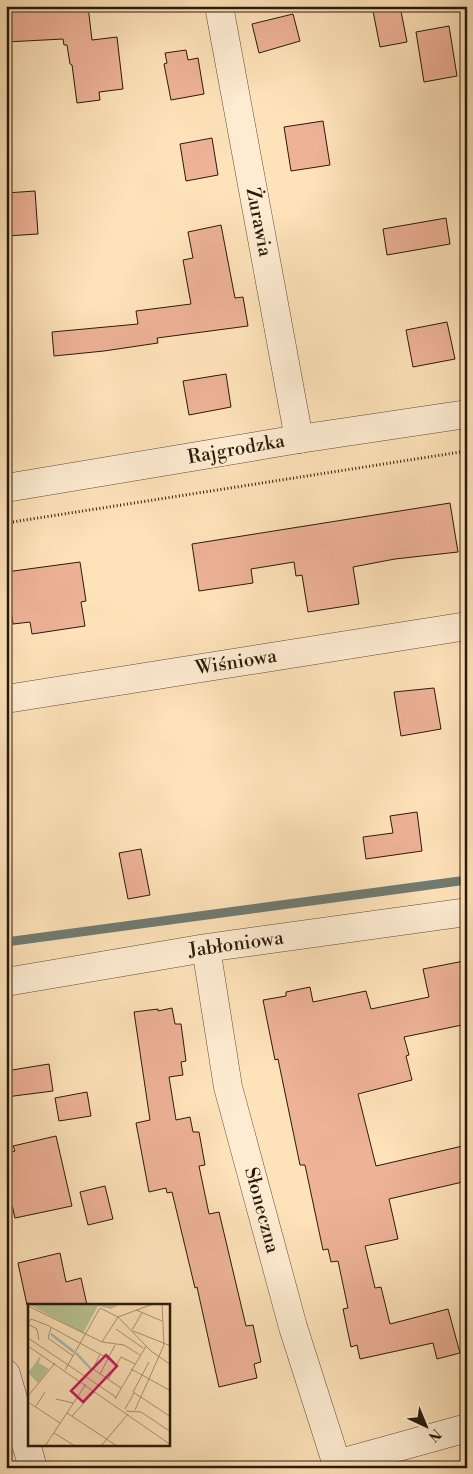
<svg xmlns="http://www.w3.org/2000/svg" width="473" height="1474" font-family="'Libre Bodoni',serif">
	<style>
		.lines { fill: none; stroke-linecap: round; stroke-linejoin: round }
		.stream { stroke: #717b72; stroke-width: 9 }
		.building { fill: #eeb297; stroke: #281a0b }
		.minor-casing { stroke: #5e4c36; stroke-width: 29 }
		.tertiary-casing { stroke: #5e4c36; stroke-width: 29 }
		.path { stroke: #281a0b; stroke-width: 3; stroke-dasharray: 1 2.5; stroke-linecap: butt }
		.minor { stroke: #feecd2; stroke-width: 28 }
		.tertiary { stroke: #feecd2; stroke-width: 28 }
		.labels { text-anchor: middle; dominant-baseline: central; stroke-width: 4; stroke-linejoin: round; paint-order: stroke }
		.street-label { font-size: 19px; fill: #281a0b; stroke: #feecd2 }
		.inset-river { fill: none; stroke: #a2bcb7; stroke-width: 2.5 }
		.inset-road { fill: none; stroke: #a89273; stroke-width: 1 }
		.view { fill: #c2185b; fill-opacity: 0.15; stroke: #c2185b; stroke-width: 2.5 }
		.inset-edge { fill: none; stroke: #281a0b; stroke-width: 2.5 }
	</style>
	<rect width="100%" height="100%" fill="#fee2b9"/>
	<filter id="stains"><feTurbulence type="fractalNoise" baseFrequency=".004" numOctaves="4"/><feColorMatrix values="0 0 0 0 .2 0 0 0 0 .09 0 0 0 0 .02 0 0 0 .5 -.17"/></filter>
	<radialGradient id="worn" r=".72"><stop offset=".6" stop-color="#630" stop-opacity="0"/><stop offset="1" stop-color="#630" stop-opacity=".3"/></radialGradient>
	<g class="lines">
		<!-- stream -->
		<path class="stream" d="M6,942l461,-62"/>
	</g>
	<!-- building -->
	<path class="building" d="M6,6h82l4,34 25,-3 6,52 -24,3 1,8 -23,3 -5,-38 -2,-1 -3,-19h-3l-1,-6 -57,3z
		M372,6h28l7,36 -27,5z
		M293,14l7,27 -41,12 -7,-29z
		M449,26l8,50 -33,6 -8,-50z
		M186,50l2,10 10,-2 6,36 -33,6 -7,-36 3,-1 -2,-10z
		M323,121l7,44 -39,6 -7,-44z
		M212,138l6,37 -32,6 -6,-37z
		M35,191l3,43 -32,2v-43z
		M446,218l4,26 -63,11 -4,-26z
		M221,225l14,73 8,-1 5,29 -91,12 1,5 -54,8 -50,5 -2,-24 86,-8 -2,-13 55,-7 -8,-44 10,-2 -5,-26z
		M447,322l8,37 -42,8 -7,-37z
		M226,374l5,33 -42,8 -6,-34z
		M450,503l8,49 -63,7 -42,8 6,37 -51,8 -6,-37 -6,1 -2,-14 -43,7 2,14 -54,8 -7,-47z
		M80,562l6,39 -5,1 4,24 -53,8 -2,-12 -17,2 -7,-52z
		M434,688l7,41 -40,7 -7,-44z
		M417,812l5,39 -56,8 -3,-22 30,-4 -3,-17z
		M141,849l9,46 -22,4 -9,-46z
		M464,961l3,14v49l-63,13 5,18 -3,1 6,24 -54,14 18,72 91,-21v36l-78,18 9,40 -33,7 10,42 6,-1 9,37 58,-15 12,44 -23,6 -4,-16 -73,16 -3,-14 -6,2 -8,-38 5,-1 -10,-47 -7,1 -3,-13 -5,1 -18,-85h-5l-22,-106 -3,1 -12,-60 23,-4v-4l24,-5 3,15 53,-11 5,18 58,-12 -6,-28z
		M172,1008l3,16h6l5,37 -5,1 2,13 -14,2 7,43 14,-3 3,15h6l6,33 -6,1 10,48 10,-2 27,114 7,-1 8,37 -7,2 3,14 -38,9 -22,-100 -2,1 -23,-96 -5,1 -1,-5 -17,4 -13,-69 14,-3 -16,-108 24,-3v2z
		M49,1064l4,27 -47,6v-26z
		M87,1092l4,24 -32,5 -4,-23z
		M56,1136l16,70 -57,12 -3,-13 -6,1v-53l9,-2 -2,-5z
		M105,1186l8,33 -25,6 -8,-33z
		M60,1253l6,29 15,-4 6,27h-60l-9,-42z"/>
	<g class="lines">
		<!-- minor casing -->
		<g class="minor-casing">
			<path id="minor" d="M219,6l80,433
				M6,699l461,-73
				M206,948l22,139 65,240 45,141
				M6,982l200,-34 254,-35 7,2
				M6,1374l27,94
				M337,1464l130,-36"/>
		</g>
		<!-- tertiary casing -->
		<g class="tertiary-casing">
			<path id="tertiary" d="M6,488l293,-49 168,-25"/>
		</g>
		<!-- path -->
		<path class="path" d="M6,523l461,-72"/>
		<!-- minor -->
		<use href="#minor" class="minor"/>
		<!-- tertiary -->
		<use href="#tertiary" class="tertiary"/>
	</g>
	<g class="labels">
		<!-- street labels -->
		<g class="street-label">
			<text transform="translate(259 222) rotate(79)">Żurawia</text>
			<text transform="translate(236 449) rotate(-10)">Rajgrodzka</text>
			<text transform="translate(236 662) rotate(-9)">Wiśniowa</text>
			<text transform="translate(236 944) rotate(-8)">Jabłoniowa</text>
			<text transform="translate(262 1210) rotate(75)">Słoneczna</text>
		</g>
	</g>
	<!-- overview -->
	<g transform="translate(28 1304)">
		<rect width="142" height="142" fill="#fee2b9"/>
		<path d="M13,51l-2,8 10,6 -11,14 -10,-10z" fill="#b9c495"/>
		<path d="M0,0h93l-10,5 -13,-3 -15,27z" fill="#b9c495"/>
		<path class="inset-river" d="M23,30l23,18M48,49l15,16"/>
		<path class="inset-road" d="M0,2l74,36 22,3 16,10M108,6l26,11M0,19l3,-4 16,6 62,34M0,20l9,5 2,11M23,24l-3,10 25,18M88,25l27,19M104,26l10,-17M105,27l38,15M0,34l88,59M74,38l16,-25 35,-13M0,42l143,99M72,50l-7,15 28,19M121,58l-16,30 38,25M103,65l40,22M37,66l35,-62 18,9 33,34 20,14M72,70l15,-29M80,76l13,-23 14,7M0,92l27,-33M28,95l17,4M87,95l31,-53M0,98l32,21M8,102l9,-14M97,105l9,-16M107,106l29,-65 -2,-41M98,107l15,1 30,20M39,109l50,33M44,112l23,-25M26,129l21,13M17,142l41,-62M73,142l27,-32"/>
		<path class="view" d="M78,51l11,11 -34,36 -12,-11z"/>
		<rect width="142" height="142" class="inset-edge"/>
	</g>
	<!-- margin -->
	<rect width="473" height="1474" fill="none" stroke="#fee2b9" stroke-width="25"/>
	<rect x="8" y="8" width="458" height="1459" fill="none" stroke="#281a0b" stroke-width="2.5"/>
	<rect x="12" y="12" width="448" height="1449" fill="none" stroke="#281a0b"/>
	<!-- north arrow -->
	<g transform="translate(426 1426) rotate(136)" stroke="#feecd2" stroke-width="4" paint-order="stroke">
	<path d="M0-4L9 19L0 12L-9 19Z" fill="#281a0b"/>
	<text y="-8" font-size="14" font-weight="bold" text-anchor="middle" fill="#281a0b">N</text>
	</g>
	<rect width="100%" height="100%" filter="url(#stains)"/>
	<rect width="100%" height="100%" fill="url(#worn)"/>
</svg>
